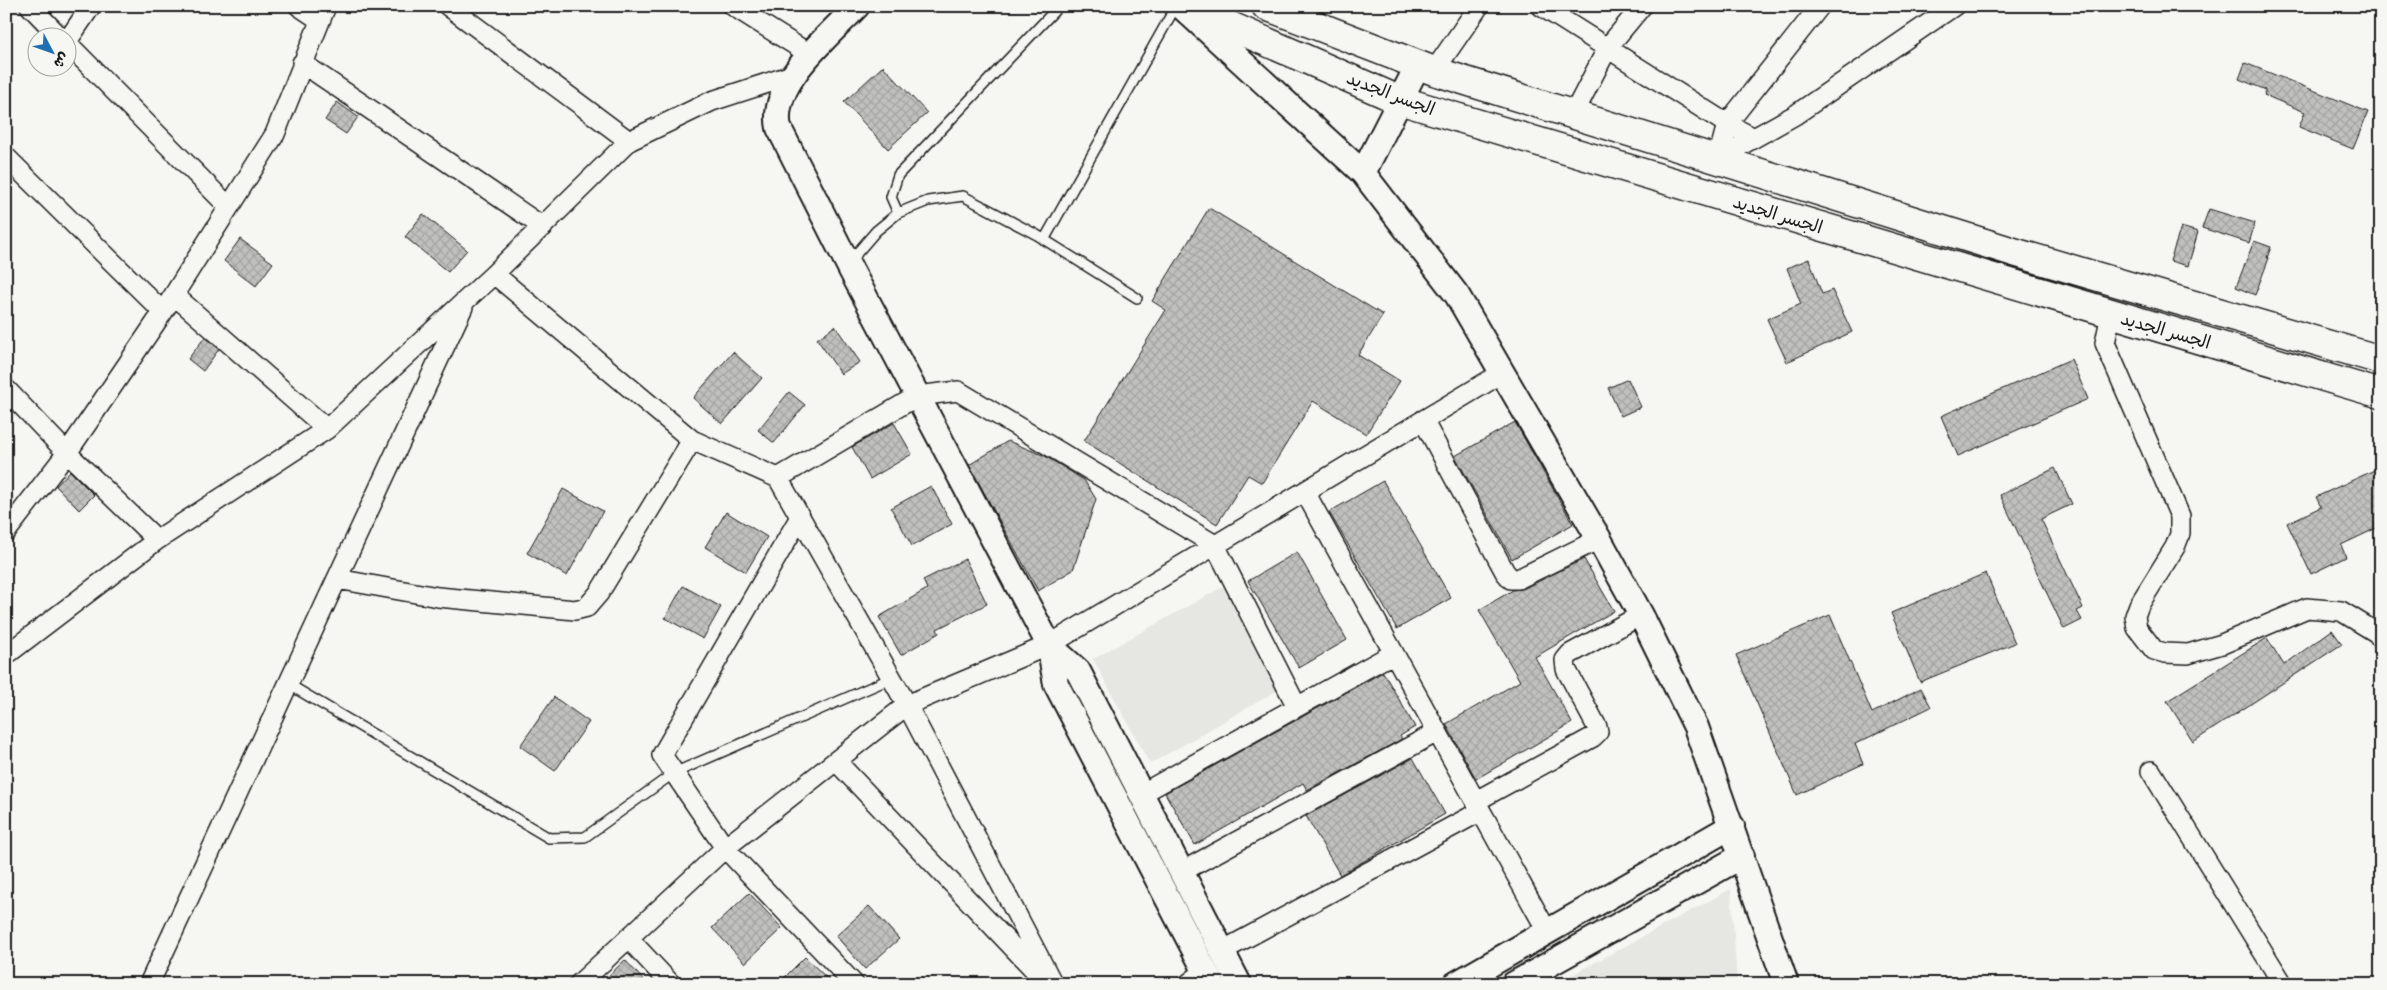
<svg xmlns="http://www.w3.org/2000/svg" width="2387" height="990" font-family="'Patrick Hand','Playpen Sans Arabic',sans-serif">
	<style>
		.built { fill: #e6e6e2 }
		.building { fill: url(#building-cross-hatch); stroke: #1c1c1c }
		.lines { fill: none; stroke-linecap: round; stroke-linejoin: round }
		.service-casing { stroke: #1c1c1c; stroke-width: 12 }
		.minor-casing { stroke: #1c1c1c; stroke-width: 22 }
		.tertiary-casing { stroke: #1c1c1c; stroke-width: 28 }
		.primary-casing { stroke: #1c1c1c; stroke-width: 31 }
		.service { stroke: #f6f6f2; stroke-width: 9 }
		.minor { stroke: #f6f6f2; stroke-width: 19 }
		.tertiary { stroke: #f6f6f2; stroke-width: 24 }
		.primary { stroke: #f6f6f2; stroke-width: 28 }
		.labels { text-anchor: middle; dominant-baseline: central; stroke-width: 4.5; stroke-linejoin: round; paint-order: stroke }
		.street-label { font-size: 18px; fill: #1c1c1c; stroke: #f6f6f2 }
	</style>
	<defs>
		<pattern id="building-cross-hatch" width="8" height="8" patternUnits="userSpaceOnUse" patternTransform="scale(1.25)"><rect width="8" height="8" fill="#c0c0bd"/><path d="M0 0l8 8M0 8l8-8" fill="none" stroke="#a4a4a2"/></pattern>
	</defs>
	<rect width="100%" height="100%" fill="#f6f6f2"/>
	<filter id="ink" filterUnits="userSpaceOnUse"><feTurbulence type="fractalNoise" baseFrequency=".02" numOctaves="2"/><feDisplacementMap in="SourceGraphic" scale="10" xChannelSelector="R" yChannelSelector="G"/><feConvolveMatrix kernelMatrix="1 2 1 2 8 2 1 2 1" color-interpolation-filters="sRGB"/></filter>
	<g filter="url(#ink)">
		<!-- built -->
		<path class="built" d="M1226,585l54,104 -130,75 -57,-105z
			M1731,889l6,95h-182z"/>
		<!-- building -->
		<path class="building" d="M2245,63l123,49 -15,37 -54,-22 6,-15 -41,-17 2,-5 -27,-11z
			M883,66l44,47 -39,36 -44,-47z
			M337,102l21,15 -12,17 -21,-14z
			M1209,208l174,107 -25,40 42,26 -34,53 -53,-33 -51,82 -14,-8 -31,49 -133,-83 82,-131 -14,-9z
			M2209,209l46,14 -6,20 -47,-15z
			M423,214l44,36 -19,22 -43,-35z
			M2181,227l17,5 -10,34 -18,-5z
			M240,239l33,24 -17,23 -32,-25z
			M2254,241l17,6 -4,11h2l-14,37 -19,-8z
			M1809,259l13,35 10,-4 20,42 -65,30 -20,-43 34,-15 -14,-36z
			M835,326l25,36 -19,12 -24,-35z
			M205,337l14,12 -16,22 -15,-12z
			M733,352l29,26 -40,46 -29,-26z
			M2071,359l17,40 -130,57 -17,-40z
			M1628,379l13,28 -20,9 -13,-28z
			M789,392l16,13 -31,38 -16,-13z
			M1515,422l58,102 -61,35 -57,-103z
			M894,423l18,31 -42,25 -18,-32z
			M1008,441l37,15 39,24 12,19 -23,71 -35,21 -69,-126z
			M2381,467v59l-40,19 5,12 -35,17 -24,-51 34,-16 -5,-10z
			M2055,468l17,36 -31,15 42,89 -6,3 5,9 -18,9 -64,-134z
			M70,471l24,24 -15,15 -23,-24z
			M1383,481l68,117 -54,31 -68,-117z
			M931,486l21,38 -40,22 -21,-38z
			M563,489l40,22 -36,65 -40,-23z
			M726,512l41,25 -21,35 -41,-25z
			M1297,552l50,88 -48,28 -51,-87z
			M965,559l22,45 -50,25 2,4 -38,22 -22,-38 48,-28 -4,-9z
			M1584,559l30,52 -79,46 37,66 -96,56 -30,-55 74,-43 -41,-71 34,-20 10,-1z
			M1986,573l29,70 -95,39 -29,-69z
			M683,586l38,21 -18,32 -38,-21z
			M1830,615l42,98 49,-25 10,19 -76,37 8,20 -66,31 -61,-140z
			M2332,630l10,14 -149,98 -26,-41 100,-63 17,27z
			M1383,672l32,55 -15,9 2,3 -95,51 -4,-7 -108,62 -30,-52z
			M554,697l35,25 -34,49 -35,-25z
			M1413,758l32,56 -105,61 -34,-59z
			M749,893l33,35 -37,35 -33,-35z
			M869,906l30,33 -34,30 -29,-33z
			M805,957l28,27h-55z
			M625,960l22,24h-47z"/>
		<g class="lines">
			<!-- service casing -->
			<g class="service-casing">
				<path id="service" d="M898,213l-7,-16 7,-22 161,-169
					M1044,240l132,-234
					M852,265l5,-12 19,-22 22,-18 30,-12 35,-5 74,39 100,63
					M288,684l261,154 36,-1 89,-64 218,-95"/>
			</g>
			<!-- minor casing -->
			<g class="minor-casing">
				<path id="minor" d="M30,6l31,32
					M299,6l21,14
					M448,6l181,135
					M733,6l78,49
					M1541,6l186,118 27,14
					M68,40l23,-34
					M68,44l161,163
					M302,63l241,164
					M1434,71l45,-65
					M1573,115l35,-68 34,-41
					M6,157l157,155
					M1718,158l77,-43 159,-109
					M1718,158l9,-34 93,-118
					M494,274l198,166 86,38 129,227 146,279
					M174,295l153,134
					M2111,314l-6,29 75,173v18l-5,13 -36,58 -4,11 2,12 17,22 11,3 23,1 34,-10 85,-36 34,3 36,22 4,6
					M6,389l61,64 90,87
					M1423,420l82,152 6,7h7l81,-40
					M778,478l139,-82 41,-5 257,154 82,162
					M1305,492l242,439
					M800,517l-138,238 63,93 129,136
					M6,532l61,-79 96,-141 112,-178 51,-128
					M337,579l101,18 137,13 12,-3 12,-14 93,-153
					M6,655l151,-115 170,-111 167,-155 135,-133 83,-40 80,-26
					M836,761l207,218
					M2151,771l132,213
					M1141,794l253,-141
					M1476,801l117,-64 5,-5 -1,-5 -31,-58 -1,-9 5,-6 71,-39
					M1181,872l256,-140
					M628,938l43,46
					M1222,951l259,-140
					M149,984l314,-677
					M579,984l146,-136 182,-143 142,-60 453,-272
					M1188,984l17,-13"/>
			</g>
			<!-- tertiary casing -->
			<g class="tertiary-casing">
				<path id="tertiary" d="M857,6c-28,30 -88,77 -78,122l72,142 198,375 7,39 156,300
					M1184,9l179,164 94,122 142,244 42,76 55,112 90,257
					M1363,173l55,-108
					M1049,645l29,26 161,313
					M1456,984l276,-158
					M1514,984l228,-128"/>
			</g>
			<!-- primary casing -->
			<g class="primary-casing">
				<path id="primary" d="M1185,6l214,94 982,294
					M1266,6l168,65 583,182 364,107"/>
			</g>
			<!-- service -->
			<use href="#service" class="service"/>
			<!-- minor -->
			<use href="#minor" class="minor"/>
			<!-- tertiary -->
			<use href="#tertiary" class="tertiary"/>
			<!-- primary -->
			<use href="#primary" class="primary"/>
		</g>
	</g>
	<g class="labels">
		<!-- street labels -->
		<g class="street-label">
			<text transform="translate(1391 93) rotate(21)">الجسر الجديد</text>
			<text transform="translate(1778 214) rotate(17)">الجسر الجديد</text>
			<text transform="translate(2166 330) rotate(16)">الجسر الجديد</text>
		</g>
	</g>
	<!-- margin -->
	<rect width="2387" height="990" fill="none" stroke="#f6f6f2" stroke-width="25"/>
	<rect x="12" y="12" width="2362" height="965" fill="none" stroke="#1c1c1c" stroke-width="2" filter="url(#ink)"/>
	<!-- north arrow -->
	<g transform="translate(52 52) rotate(131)"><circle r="24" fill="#f6f6f2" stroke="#9f9f9c"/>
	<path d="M0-4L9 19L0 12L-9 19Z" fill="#1f6fb2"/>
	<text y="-8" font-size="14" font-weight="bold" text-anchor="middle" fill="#1c1c1c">ش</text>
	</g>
</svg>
